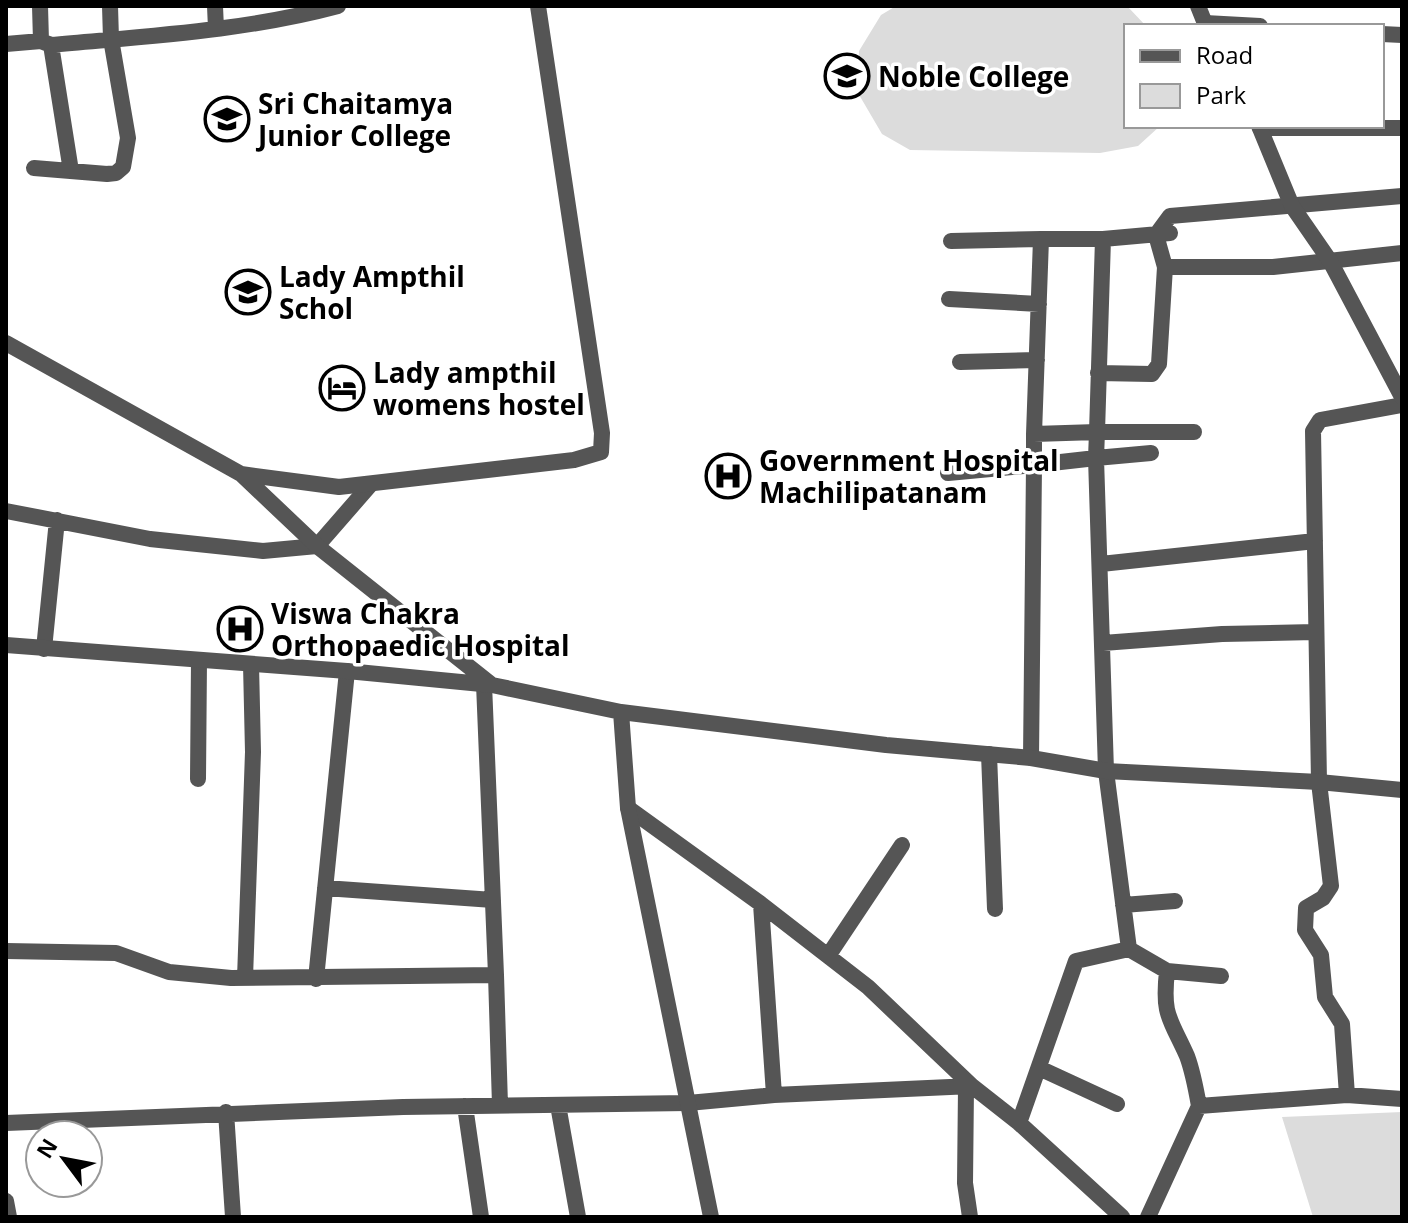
<svg xmlns="http://www.w3.org/2000/svg" width="1408" height="1223" font-family="'Open Sans',sans-serif">
	<style>
		.green { fill: #dcdcdc }
		.lines { fill: none; stroke-linecap: round; stroke-linejoin: round }
		.minor { stroke: #555; stroke-width: 16 }
		.tertiary { stroke: #555; stroke-width: 16 }
		.labels { text-anchor: middle; dominant-baseline: central; stroke-width: 7; stroke-linejoin: round; paint-order: stroke }
		.poi-label { font-size: 28px; font-weight: bold; fill: #000; stroke: #fff; text-anchor: start }
	</style>
	<rect width="100%" height="100%" fill="#fff"/>
	<!-- green -->
	<path class="green" d="M896,6l232,1 18,19h-20v100h34l-22,20 -38,7 -190,-3 -28,-16 -24,-41 1,-42 22,-36z
		M1402,1112v105h-89l-31,-100z"/>
	<g class="lines">
		<!-- minor -->
		<path class="minor" d="M40,6l1,35
			M215,6l1,23
			M1205,23l55,3
			M1382,34l20,1
			M6,44l35,-3 10,4c96,-9 194,-14 287,-39
			M51,45l20,126
			M1260,128h142
			M34,168l73,6 9,-1 7,-6 5,-29 -17,-99 -1,-33
			M1103,239h-62l-7,195 63,-2 6,-193 67,-6
			M951,241l90,-2
			M1165,267l-9,-32 14,-19 232,-20
			M949,299l90,5
			M960,362l77,-2
			M1098,373l54,1 7,-10 6,-97h108l129,-14
			M948,473l86,-8v-31
			M6,511l144,28 113,12 54,-5 54,-62
			M1101,564l214,-23
			M1103,643l119,-9 93,-2
			M44,649l13,-129
			M484,684l12,291
			M989,754l6,155
			M1031,758l3,-293 62,-7 1,-26h97
			M198,779l1,-119
			M628,808l133,96 107,83 104,99 47,37 103,94
			M325,888l168,12
			M761,904l13,191
			M1123,905l52,-4
			M1129,949l38,22 54,5
			M6,951l110,2 53,19 62,6 265,-3 4,130
			M828,956l74,-111
			M1167,971c-5,45 3,47 20,85 6,16 9,33 12,50
			M245,978l8,-226 -2,-88
			M316,979l31,-308
			M1039,1068l78,36
			M966,1087l-1,96 5,34
			M1347,1095l-5,-71 -17,-27 -4,-42 -16,-25 1,-22 17,-10 8,-12 -12,-104 -6,-351 7,-11 82,-15
			M558,1105l20,112
			M465,1106l16,111
			M226,1112l7,105
			M6,1123l397,-16 285,-4 86,-8 198,-9
			M1019,1123l57,-162 53,-12 -23,-178 -10,-313 55,-5
			M6,1201l3,16
			M1148,1217l51,-111 148,-11 55,4"/>
		<!-- tertiary -->
		<path class="tertiary" d="M1198,6l8,20
			M1259,126l33,80 38,55 72,136
			M6,343l235,131 98,13 235,-27 27,-8 1,-19 -64,-427
			M241,474l76,72 175,139 129,27 7,96 83,409
			M6,645l341,26 145,14
			M621,712l265,33 145,13 75,13 213,11 83,8"/>
	</g>
	<!-- icons -->
	<defs>
		<g id="university-ring" transform="scale(2.3)"><circle r="9.5" fill="#fff" stroke="#000" stroke-width="1.5"/><path d="M0-5L7-2L0 1L-7-2ZM-4 1L0 2.5L4 1V4Q0 6-4 4Z" fill="#000"/></g>
		<g id="school-ring" transform="scale(2.3)"><circle r="9.5" fill="#fff" stroke="#000" stroke-width="1.5"/><path d="M0-5L7-2L0 1L-7-2ZM-4 1L0 2.5L4 1V4Q0 6-4 4Z" fill="#000"/></g>
		<g id="hotel-ring" transform="scale(2.3)"><circle r="9.5" fill="#fff" stroke="#000" stroke-width="1.5"/><path d="M-6-4.5h1.5V1H6V5H4.5V3h-9V5H-6ZM-4 0a1.8 1.8 0 1 1 3.6 0ZM.5 0V-2.5h3Q6-2.5 6 0Z" fill="#000"/></g>
		<g id="hospital-ring" transform="scale(2.3)"><circle r="9.5" fill="#fff" stroke="#000" stroke-width="1.5"/><path d="M-5-5h3v3.5h4V-5h3V5h-3V1.5h-4V5h-3Z" fill="#000"/></g>
	</defs>
	<g fill-rule="evenodd">
		<use href="#university-ring" x="847" y="76"/>
		<use href="#university-ring" x="227" y="119"/>
		<use href="#school-ring" x="248" y="292"/>
		<use href="#hotel-ring" x="342" y="388"/>
		<use href="#hospital-ring" x="728" y="476"/>
		<use href="#hospital-ring" x="240" y="629"/>
	</g>
	<g class="labels">
		<!-- poi labels -->
		<g class="poi-label">
			<text x="878" y="76">Noble College</text>
			<text x="258" y="103">Sri Chaitamya<tspan x="258" dy="32">Junior College</tspan></text>
			<text x="279" y="276">Lady Ampthil<tspan x="279" dy="32">Schol</tspan></text>
			<text x="373" y="372">Lady ampthil<tspan x="373" dy="32">womens hostel</tspan></text>
			<text x="759" y="460">Government Hospital<tspan x="759" dy="32">Machilipatanam</tspan></text>
			<text x="271" y="613">Viswa Chakra<tspan x="271" dy="32">Orthopaedic Hospital</tspan></text>
		</g>
	</g>
	<!-- border -->
	<rect width="1408" height="1223" fill="none" stroke="#000000" stroke-width="16"/>
	<!-- legend -->
	<rect x="1124" y="24" width="260" height="104" fill="#ffffff" stroke="#999999" stroke-width="2"/>
	<rect x="1140" y="50" width="40" height="12" fill="#555555" stroke="#999999" stroke-width="2"/>
	<text x="1196" y="64" font-size="24" fill="#000000">Road</text>
	<rect x="1140" y="84" width="40" height="24" fill="#dcdcdc" stroke="#999999" stroke-width="2"/>
	<text x="1196" y="104" font-size="24" fill="#000000">Park</text>
	<!-- north arrow -->
	<g transform="translate(64 1159) rotate(302)"><circle r="38" fill="#ffffff" stroke="#999999" stroke-width="2"/>
	<path d="M0-6L14 30L0 20L-14 30Z" fill="#000000"/>
	<text y="-12" font-size="22" font-weight="bold" text-anchor="middle" fill="#000000">N</text>
	</g>
</svg>
